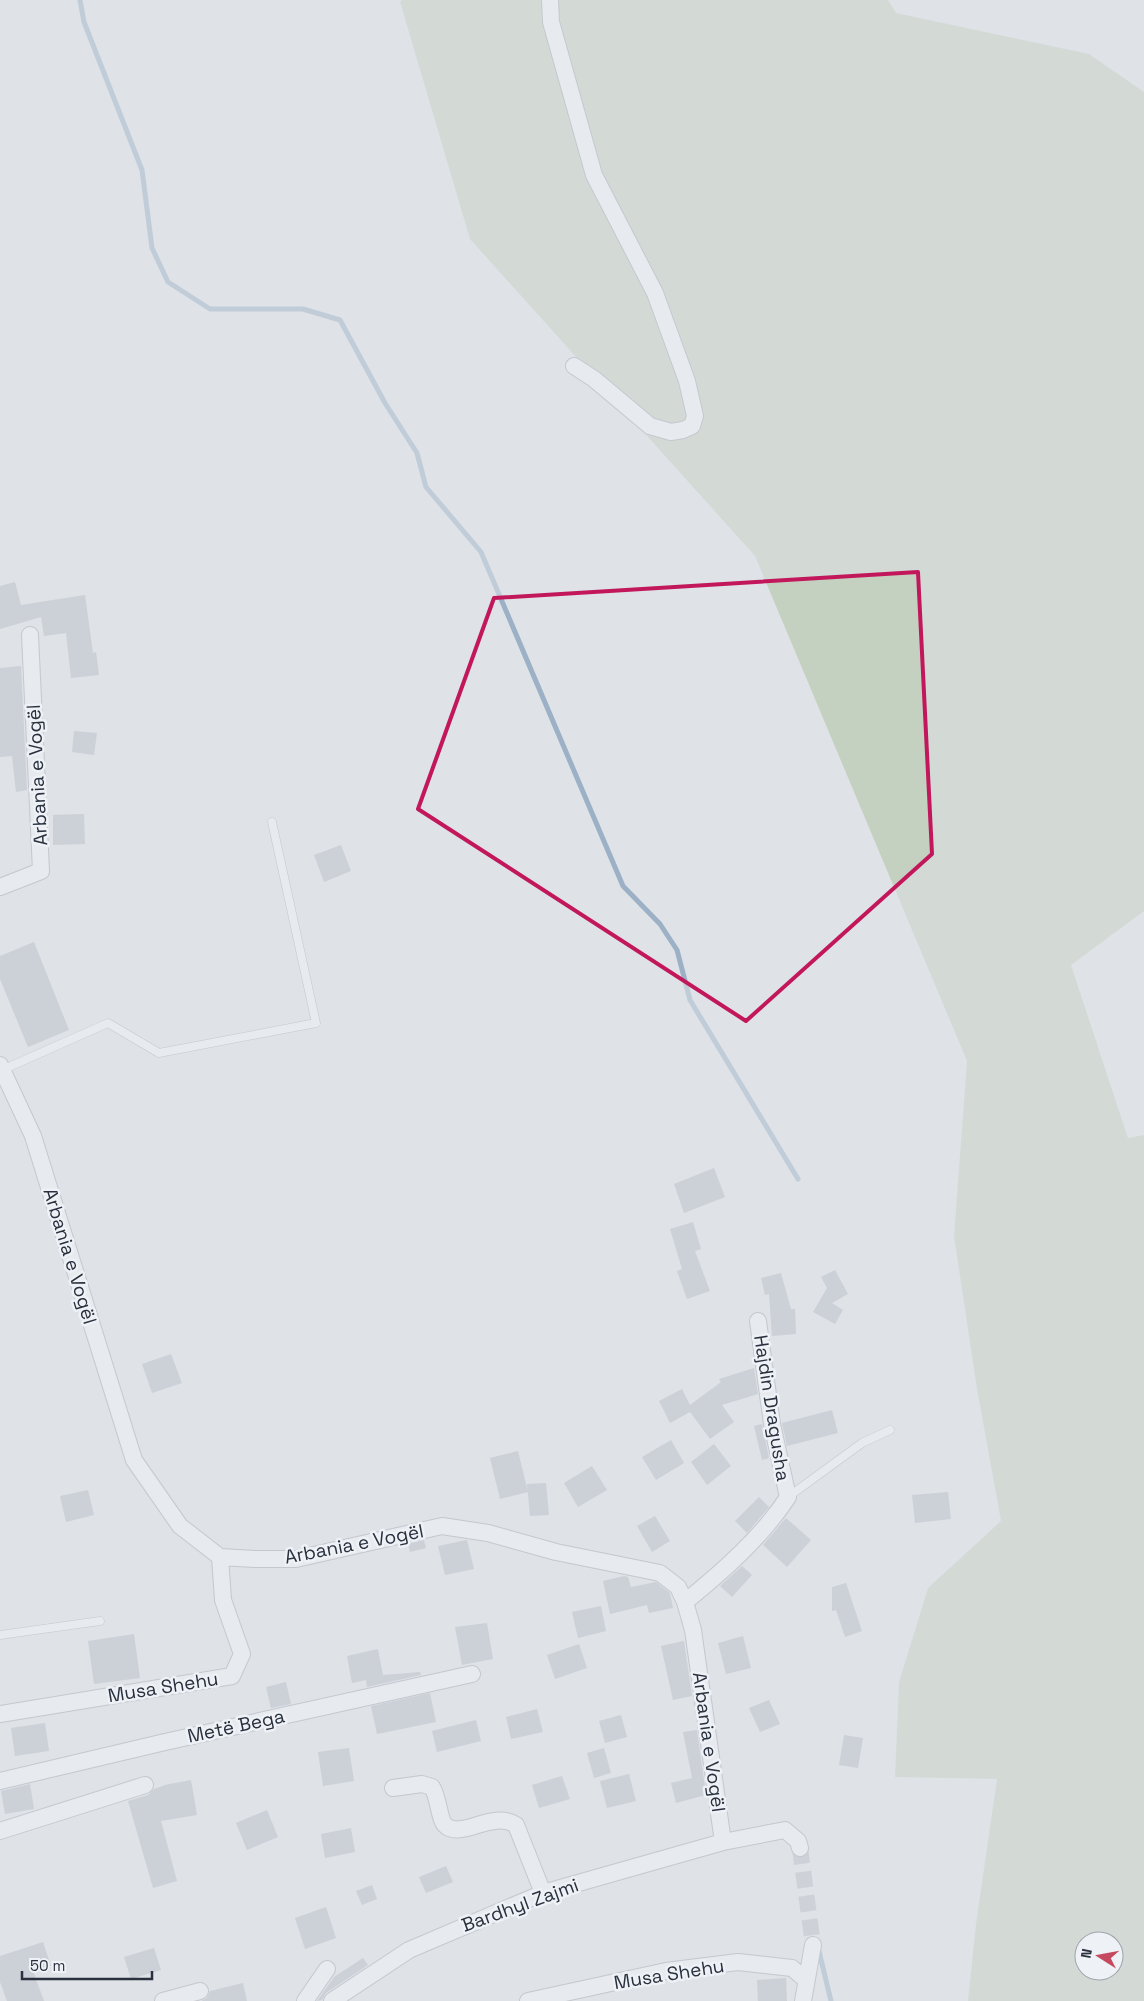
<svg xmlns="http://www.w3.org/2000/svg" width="1144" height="2001" font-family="'Space Grotesk',sans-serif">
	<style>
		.green { fill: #c5d1c0; fill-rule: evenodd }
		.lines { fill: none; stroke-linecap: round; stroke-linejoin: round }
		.stream { stroke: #9cb1c6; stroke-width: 5 }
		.building { fill: #b6bcc4 }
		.street-tunnel { stroke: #bbbfc5; stroke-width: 16; stroke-dasharray: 16 8; stroke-linecap: butt }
		.lane-casing { stroke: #a5a9b1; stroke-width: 9 }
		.street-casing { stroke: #a5a9b1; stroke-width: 18 }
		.lane { stroke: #f1f3f6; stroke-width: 8 }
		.street { stroke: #f1f3f6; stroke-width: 16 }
		.marked { fill: none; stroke: #c2185b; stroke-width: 4; stroke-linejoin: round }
		.labels { text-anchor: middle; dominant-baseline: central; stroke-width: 5; stroke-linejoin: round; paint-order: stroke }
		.street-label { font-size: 19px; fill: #29313e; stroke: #eef1f5 }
	</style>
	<rect width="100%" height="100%" fill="#dfe2e7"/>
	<!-- green -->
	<path class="green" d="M402,0h486l8,13 193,41 55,38v819l-73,54 57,173 16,-3v866h-176l8,-77 21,-145 -102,-2 4,-95 29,-94 73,-67 -24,-132 -23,-153 13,-175 -212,-505 -285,-317 -70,-237zM1084,1941h30v30h-30z"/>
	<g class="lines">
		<!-- stream -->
		<path class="stream" d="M80,0l4,22 58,148 10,78 16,34 42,27h93l37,11 45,83 32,50 9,34 55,65 142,334 37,38 17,26 13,50 108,179
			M818,1947l13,54"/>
	</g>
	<!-- building -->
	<path class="building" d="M15,582l6,23 64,-10 8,58 3,-1 3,23 -28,3 -5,-45 -22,3 -3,-19 -41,12v-43z
		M21,666l6,124 -11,2 -4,-36 -12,1v-89z
		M74,731l23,2 -3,22 -22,-3z
		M84,814l1,30 -32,1v-30z
		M341,845l10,26 -27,11 -10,-27z
		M34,942l35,88 -41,17 -28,-68v-23z
		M714,1168l11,29 -41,16 -10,-29z
		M693,1222l8,27 -6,2 15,40 -23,8 -10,-28 5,-2 -12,-40z
		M835,1270l13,24 -16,9 11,7 -8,14 -22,-12 14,-24 -6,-11z
		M781,1273l10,36h4l1,25 -24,2 -3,-42 -4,1 -4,-17z
		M171,1354l11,29 -30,10 -10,-29z
		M754,1368l4,26 -36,11 12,17 -24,17 -20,-27 -20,11 -11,-22 23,-12 8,16 31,-23 -2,-3z
		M832,1410l6,23 -51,13 -5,-23z
		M762,1424l7,34 -7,2 -8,-34z
		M671,1440l13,23 -28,17 -14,-23z
		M714,1444l17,22 -24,19 -16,-23z
		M518,1451l10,41 -28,7 -10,-41z
		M592,1466l15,24 -29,17 -14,-24z
		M546,1483l3,32 -19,1 -3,-32z
		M88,1490l6,25 -28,7 -6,-26z
		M948,1492l3,27 -36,4 -3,-28z
		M759,1497l10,10 -22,26 -12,-12z
		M655,1516l15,25 -18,11 -15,-26z
		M786,1518l25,22 -24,27 -24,-22z
		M424,1540l2,8 -16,4 -2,-8z
		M467,1540l7,29 -29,6 -7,-29z
		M742,1566l10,9 -20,22 -12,-11z
		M624,1576l4,1 3,10 25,-5 14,11 3,15 -24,5 -2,-8 -37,9 -7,-33z
		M846,1583l16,48 -17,6 -9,-27 -4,1v-24z
		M601,1606l5,25 -28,7 -6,-26z
		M487,1623l6,36 -31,6 -7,-38z
		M134,1634l6,44 -46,6 -6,-43z
		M743,1636l8,32 -25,6 -8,-31z
		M684,1641l8,55 -19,4 -12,-54z
		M579,1644l8,24 -32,11 -8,-24z
		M378,1649l5,26 37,-3 1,3 -54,12 -1,-7 -14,3 -5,-27z
		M286,1682l5,22 -20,4 -5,-21z
		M430,1693l6,29 -59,12 -6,-28z
		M769,1700l11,24 -20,8 -11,-24z
		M537,1709l6,23 -32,7 -5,-22z
		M621,1715l6,22 -22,6 -6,-22z
		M476,1720l5,21 -44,11 -5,-21z
		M45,1723l4,28 -34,5 -4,-28z
		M697,1730l9,65 -30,8 -5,-20 21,-5 -9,-46z
		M844,1735l19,3 -5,30 -19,-3z
		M349,1748l5,33 -31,5 -5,-34z
		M604,1748l7,25 -17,5 -7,-25z
		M629,1774l7,27 -29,7 -7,-27z
		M562,1776l8,23 -31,9 -7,-23z
		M191,1780l6,35 -36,6 16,60 -24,7 -25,-87 20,-6 6,-6 11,-4z
		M30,1784l4,25 -29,5 -4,-23z
		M267,1810l11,27 -31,13 -11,-27z
		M351,1828l4,24 -30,6 -4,-24z
		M446,1866l7,16 -27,11 -7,-16z
		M372,1885l5,14 -15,6 -6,-14z
		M326,1907l10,31 -31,11 -10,-31z
		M43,1942l8,24 -18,5 11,30h-37l-7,-19v-26z
		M154,1948l7,22 -30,9 -7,-22z
		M363,1958l5,7 -42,28 -4,7 -5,1 17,-24z
		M786,1978l1,23h-29l-1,-21z
		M243,1983l4,18h-46l6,-3 3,-7z"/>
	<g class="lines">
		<!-- street-tunnel -->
		<path class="street-tunnel" d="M800,1848l13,97"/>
		<!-- lane casing -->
		<g class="lane-casing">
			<path id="lane" d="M2,1070l106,-47 51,30 157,-30 -44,-201
				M788,1497l74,-54 28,-13
				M0,1635l100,-14"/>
		</g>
		<!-- street casing -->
		<g class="street-casing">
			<path id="street" d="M550,0l1,22 43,153 61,118 32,88 8,35 -3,10 -9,4 -12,2 -21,-6 -56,-47 -20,-13
				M0,887l41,-16 -11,-236
				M0,1065l33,71 101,324 46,66 40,31 35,2h41l146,-33 46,7 68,19 104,21 18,14 7,15 8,28 30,212
				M685,1602c37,-30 77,-65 103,-105l-16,-73 -14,-103
				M0,1714l232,-38 10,-22 -19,-54 -3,-43
				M0,1781l165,-39 307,-68
				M393,1788l29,-4 10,3c7,11 7,34 14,39 16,13 47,-16 70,-1l27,68
				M0,1831l145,-46
				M163,2001l37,-10
				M305,2001l22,-32
				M332,2001l77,-51 134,-57 180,-51 62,-12 13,11 2,7
				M528,2001l138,-30 72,-9 54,6 14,12
				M803,2001l10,-56"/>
		</g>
		<!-- lane -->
		<use href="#lane" class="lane"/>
		<!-- street -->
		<use href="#street" class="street"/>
	</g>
	<!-- marked area -->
	<path d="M0 0H1144V2001H0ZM918,572l14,282 -186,167 -328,-212 76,-211z" fill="#dfe2e7" fill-opacity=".55" fill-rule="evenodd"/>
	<path class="marked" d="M918,572l14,282 -186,167 -328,-212 76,-211z"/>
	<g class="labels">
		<!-- street labels -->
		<g class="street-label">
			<text transform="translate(37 775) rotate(-93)">Arbania e Vogël</text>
			<text transform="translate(70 1256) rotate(73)">Arbania e Vogël</text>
			<text transform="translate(772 1408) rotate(81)">Hajdin Dragusha</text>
			<text transform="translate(354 1544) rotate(-11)">Arbania e Vogël</text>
			<text transform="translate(163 1687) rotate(-9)">Musa Shehu</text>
			<text transform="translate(236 1726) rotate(-12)">Metë Bega</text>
			<text transform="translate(709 1742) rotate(82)">Arbania e Vogël</text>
			<text transform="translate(520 1905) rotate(-20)">Bardhyl Zajmi</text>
			<text transform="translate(669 1974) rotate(-9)">Musa Shehu</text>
		</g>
	</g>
	<!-- north arrow -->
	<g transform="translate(1099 1956) rotate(281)"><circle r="24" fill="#eef1f5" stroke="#9fa4ac"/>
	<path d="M0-4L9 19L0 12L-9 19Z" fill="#c64a5f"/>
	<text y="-8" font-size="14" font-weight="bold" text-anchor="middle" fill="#29313e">N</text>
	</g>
	<!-- scale -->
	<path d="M22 1971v8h130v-8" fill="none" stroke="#29313e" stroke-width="2.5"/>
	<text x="30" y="1971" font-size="15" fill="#29313e" stroke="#eef1f5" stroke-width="4" paint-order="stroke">50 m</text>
</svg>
